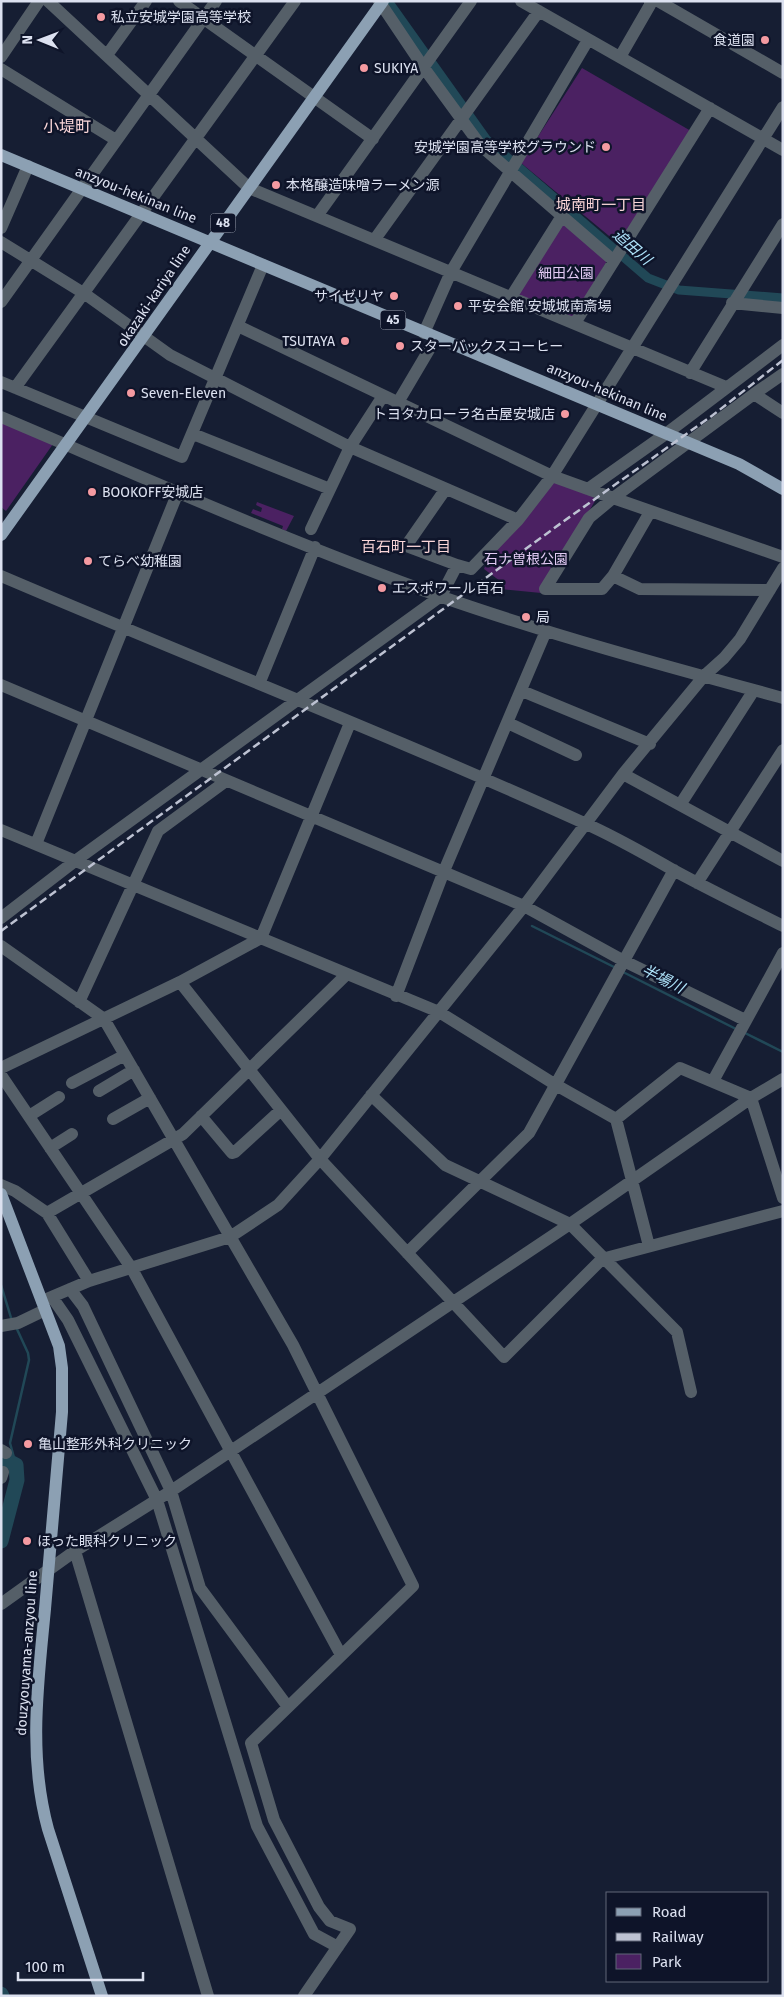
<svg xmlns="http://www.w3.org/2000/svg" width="784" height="1997" font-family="'Fira Sans','Noto Sans JP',sans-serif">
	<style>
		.green { fill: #4b2162 }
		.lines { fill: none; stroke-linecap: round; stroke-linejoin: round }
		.stream { stroke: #214857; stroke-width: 2.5 }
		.canal { stroke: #214857; stroke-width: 9 }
		.river { stroke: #214857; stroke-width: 15 }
		.minor { stroke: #555f68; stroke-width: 12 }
		.major { stroke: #8ca0b3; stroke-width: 12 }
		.rail { stroke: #bdc2d2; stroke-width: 2.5; stroke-dasharray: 8 4; stroke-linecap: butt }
		.poi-dot { fill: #f49aa1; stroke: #0e1429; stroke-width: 2 }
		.labels { text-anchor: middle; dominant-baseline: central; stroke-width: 5; stroke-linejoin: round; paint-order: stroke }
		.shield { fill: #0e1429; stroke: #9ea4b4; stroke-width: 1 }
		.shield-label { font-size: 12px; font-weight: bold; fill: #dce1f0 }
		.poi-label { font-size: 14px; fill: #dce1f0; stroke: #0e1429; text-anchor: start }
		.street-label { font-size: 14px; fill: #dce1f0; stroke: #0e1429 }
		.park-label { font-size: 14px; fill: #e2caf4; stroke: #0e1429 }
		.neighbourhood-label { font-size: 15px; fill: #fad6d8; stroke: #0e1429 }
		.water-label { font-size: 15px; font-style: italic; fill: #afe4fb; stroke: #0e1429 }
		.quarter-label { font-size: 16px; fill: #fad6d8; stroke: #0e1429 }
	</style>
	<rect width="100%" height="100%" fill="#161e33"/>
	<!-- green -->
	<path class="green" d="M582,68l109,63 -71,114 -99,-82z
		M561,222l47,37 -33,56 -4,2 -52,-21v-6z
		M1,422l52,22 -47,67 -5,-4z
		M553,482l40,14 2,5 -54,92 -41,-4v-8l-16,-12 5,-13z
		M257,502l37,14 -8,15 -4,-2 1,-3 -32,-13 2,-4 8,3 1,-4 -6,-3z"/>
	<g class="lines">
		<!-- stream -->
		<path class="stream" d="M532,926l84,42
			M623,972l113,57
			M743,1032l40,20
			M1,1285l11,36
			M16,1465l-6,-22 19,-83 -1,-7 -12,-26"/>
		<!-- canal -->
		<path class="canal" d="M388,1l99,139 161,138 31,12 104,8"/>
		<!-- river -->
		<path class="river" d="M1,1457l15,8 1,15 -16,61
			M1,1994l1,2"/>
		<!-- minor -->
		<path class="minor" d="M48,1l201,187 477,199
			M179,1l194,138
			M379,1l45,67 57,78 133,115
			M521,1l262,149
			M658,1l125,72
			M107,55l39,-54
			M1,57l38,-56
			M620,57l30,-52v-4
			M1,69l115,71
			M317,216l154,-215
			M1,228l27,-62
			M375,239l164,-228
			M1,242l84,52 85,61 180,92 168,73 34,-44 231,-369
			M511,297l51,-81
			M1,302l215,-301
			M732,303l51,5
			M575,323l135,-215
			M238,326l314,150 36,13 79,-56 116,-88
			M424,333l27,-61 137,-232
			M690,373l93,-149
			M783,374l-29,20 29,19
			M1,382l181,75 81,-192
			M15,388l280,-387
			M397,404l39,-66
			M1,417c146,62 292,127 441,180 112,39 227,70 341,101
			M193,434l137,55
			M588,489l25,9 141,-104
			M445,490l-39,56 51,19
			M311,529l39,-82 33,-51
			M1,576c194,83 391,160 583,247 32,14 61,31 91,48 35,19 72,37 108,55
			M613,576l37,-64
			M770,590l-130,-1 -27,-13 -11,13h-57l44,-71 24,-20 170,59
			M259,684l56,-137
			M1,685l523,221 100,55 121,59
			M522,691l128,53
			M508,723l68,32
			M623,774l160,87
			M680,805l74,-115
			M1,830l438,182 117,73 60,34 33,127
			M36,844l142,-352
			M697,883l86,-133
			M1,918l74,-57 366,-265 16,-31 14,4 47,-49
			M1,946l103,73 189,326 120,241 -162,157 23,77 45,87 11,14 20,8 -46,67
			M180,982l140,177 184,198 98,-98 181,-48
			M396,996l48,-125 102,-240
			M79,1002l79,-171 68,-50
			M1,1068l179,-86 81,-44 89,-215
			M1,1075l131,194 209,386
			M713,1081l70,-128
			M72,1083l53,-28
			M99,1091l35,-21
			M371,1095l74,70 125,59 107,108 14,60
			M29,1116l30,-19
			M201,1116l31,37 3,-1 46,-42
			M113,1119l37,-21
			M616,1119l64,-51 71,30 32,100
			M50,1148l22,-14
			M1,1185l14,6 32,22
			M407,1253l122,-120 145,-263
			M89,1281l-42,-68 136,-79 164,-160
			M70,1289l13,17 88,185 29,97 88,119
			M52,1297l16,23 89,180 100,326 57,108 24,13
			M42,1301l47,-20 141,-44 48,-32 42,-46 204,-253 99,-132 81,-98 20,-18 16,-19 43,-71
			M1,1326l17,-3 27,-13
			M1,1450l5,3
			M1,1478l2,-6
			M75,1551l133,445
			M1,1604l74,-53 96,-60 399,-267 181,-126 32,-19"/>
		<!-- major -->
		<path class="major" d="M1,155l738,309 44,25
			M1,535l382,-534
			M1,1194l58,152 3,22v44c-6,66 -11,132 -17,197 -7,74 -17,147 3,220l54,167"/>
		<!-- rail -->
		<path class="rail" d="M1,931l563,-410 149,-106 70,-55"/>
	</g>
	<!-- markers -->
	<g class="poi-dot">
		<circle cx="101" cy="17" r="5"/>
		<circle cx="765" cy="40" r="5"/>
		<circle cx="364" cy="68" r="5"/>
		<circle cx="606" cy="147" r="5"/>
		<circle cx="276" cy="185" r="5"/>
		<circle cx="394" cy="296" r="5"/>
		<circle cx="458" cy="306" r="5"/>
		<circle cx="345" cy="341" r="5"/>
		<circle cx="400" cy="346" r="5"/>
		<circle cx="131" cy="393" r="5"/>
		<circle cx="565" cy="414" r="5"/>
		<circle cx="92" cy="492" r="5"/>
		<circle cx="88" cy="561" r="5"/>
		<circle cx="382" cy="588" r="5"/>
		<circle cx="526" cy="617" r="5"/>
		<circle cx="28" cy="1444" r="5"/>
		<circle cx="27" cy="1541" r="5"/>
	</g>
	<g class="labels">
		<!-- shield labels -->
		<g class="shield">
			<rect x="210.5" y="213.5" width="25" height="19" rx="4"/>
			<rect x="380.5" y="310.5" width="25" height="19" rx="4"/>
		</g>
		<g class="shield-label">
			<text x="223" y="223">48</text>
			<text x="393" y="320">45</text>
		</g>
		<!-- poi labels -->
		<g class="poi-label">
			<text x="111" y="17">私立安城学園高等学校</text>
			<text x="755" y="40" text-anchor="end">食道園</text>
			<text x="374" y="68">SUKIYA</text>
			<text x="596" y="147" text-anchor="end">安城学園高等学校グラウンド</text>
			<text x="286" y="185">本格醸造味噌ラーメン源</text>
			<text x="384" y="296" text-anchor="end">サイゼリヤ</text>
			<text x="468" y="306">平安会館 安城城南斎場</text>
			<text x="335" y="341" text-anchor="end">TSUTAYA</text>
			<text x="410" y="346">スターバックスコーヒー</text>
			<text x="141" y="393">Seven-Eleven</text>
			<text x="555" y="414" text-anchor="end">トヨタカローラ名古屋安城店</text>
			<text x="102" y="492">BOOKOFF安城店</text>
			<text x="98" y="561">てらべ幼稚園</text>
			<text x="392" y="588">エスポワール百石</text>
			<text x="536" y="617">局</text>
			<text x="38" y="1444">亀山整形外科クリニック</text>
			<text x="37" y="1541">ほった眼科クリニック</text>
		</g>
		<!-- street labels -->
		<g class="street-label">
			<text transform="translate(136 195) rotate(22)">anzyou-hekinan line</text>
			<text transform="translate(154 296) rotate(-56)">okazaki-kariya line</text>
			<text transform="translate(607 392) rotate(23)">anzyou-hekinan line</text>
			<text transform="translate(27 1653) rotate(-86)">douzyouyama-anzyou line</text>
		</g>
		<!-- park labels -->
		<g class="park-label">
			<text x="566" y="273">細田公園</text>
			<text x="526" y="559">石ナ曽根公園</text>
		</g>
		<!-- neighbourhood labels -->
		<g class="neighbourhood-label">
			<text x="601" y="205">城南町一丁目</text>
			<text x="406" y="547">百石町一丁目</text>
		</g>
		<!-- water labels -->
		<g class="water-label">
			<text transform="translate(632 247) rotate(41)">追田川</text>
			<text transform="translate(663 979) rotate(27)">半場川</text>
		</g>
		<!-- quarter labels -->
		<g class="quarter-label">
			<text x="67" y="126">小堤町</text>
		</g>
	</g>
	<!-- border -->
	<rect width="784" height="1997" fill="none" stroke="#dce1f0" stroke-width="5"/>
	<!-- legend -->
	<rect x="606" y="1892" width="162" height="90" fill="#0e1429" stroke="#606679"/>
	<rect x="616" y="1908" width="25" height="8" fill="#8ca0b3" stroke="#606679"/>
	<text x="652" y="1917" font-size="15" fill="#dce1f0">Road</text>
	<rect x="616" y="1933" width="25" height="8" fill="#bdc2d2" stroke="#606679"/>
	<text x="652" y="1942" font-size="15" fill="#dce1f0">Railway</text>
	<rect x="616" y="1954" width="25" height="15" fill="#4b2162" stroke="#606679"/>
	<text x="652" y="1967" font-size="15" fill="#dce1f0">Park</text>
	<!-- north arrow -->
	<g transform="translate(40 40) rotate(271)" stroke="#0e1429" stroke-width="4" paint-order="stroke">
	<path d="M0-4L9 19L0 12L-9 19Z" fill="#dce1f0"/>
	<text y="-8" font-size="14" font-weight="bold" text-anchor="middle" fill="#dce1f0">N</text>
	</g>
	<!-- scale -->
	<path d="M18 1972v8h125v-8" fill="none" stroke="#dce1f0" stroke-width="2.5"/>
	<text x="25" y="1972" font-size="15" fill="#dce1f0" stroke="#0e1429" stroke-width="4" paint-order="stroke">100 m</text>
</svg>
